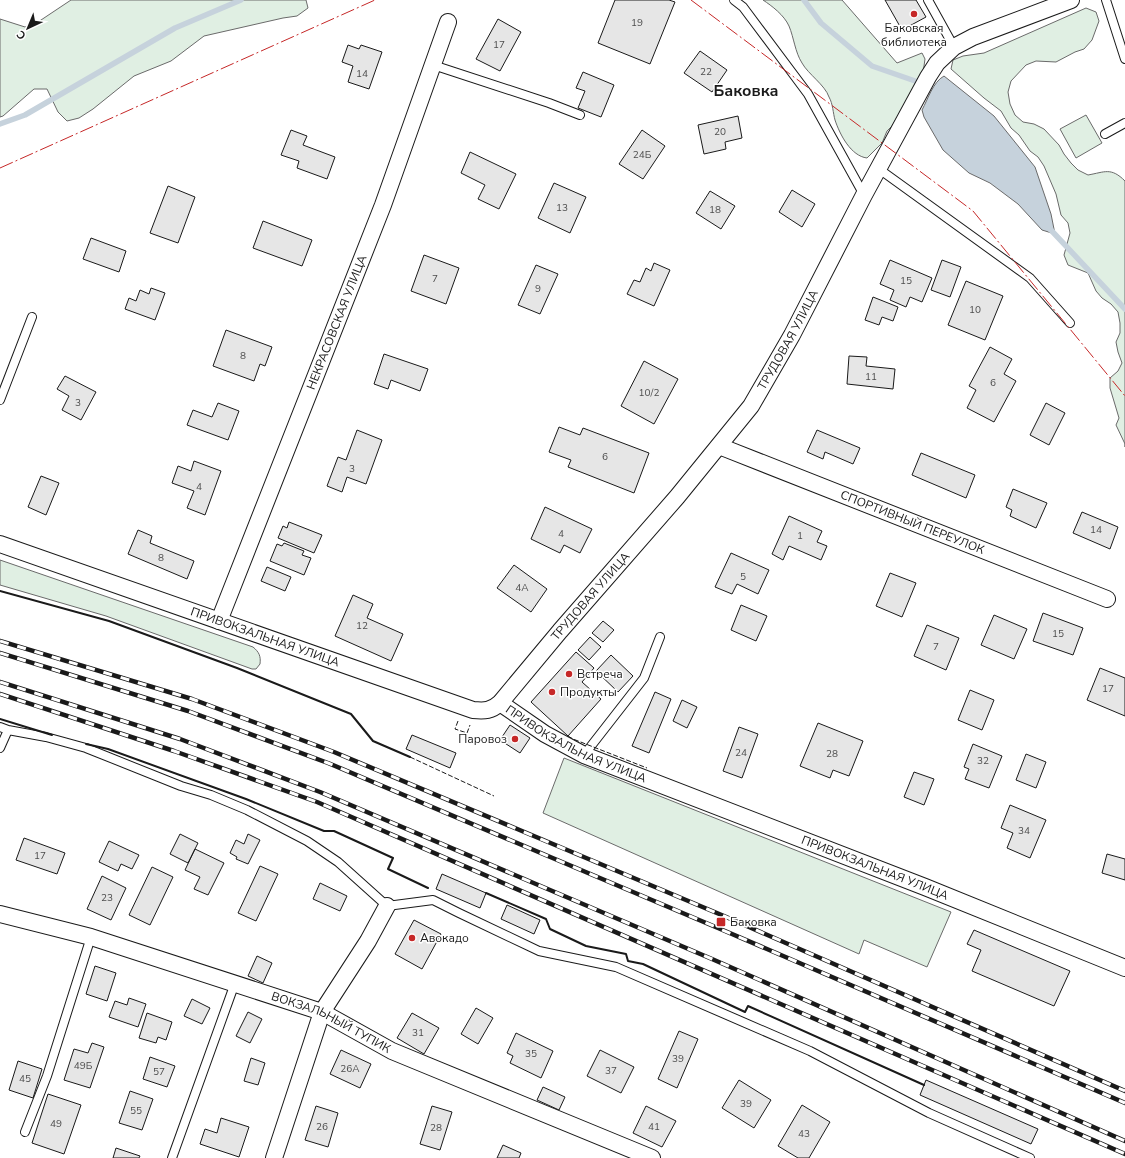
<svg xmlns="http://www.w3.org/2000/svg" width="1125" height="1158" font-family="'Nunito Sans',sans-serif">
	<style>
		.green { fill: #e0efe3; stroke: #6a6a6a }
		.water { fill: #c6d2dc; stroke: #6a6a6a }
		.lines { fill: none; stroke-linecap: round; stroke-linejoin: round }
		.stream { stroke: #c6d2dc; stroke-width: 5.5 }
		.building { fill: #e6e6e6; stroke: #1a1a1a }
		.lane-casing { stroke: #1a1a1a; stroke-width: 10 }
		.street-casing { stroke: #1a1a1a; stroke-width: 18 }
		.lane { stroke: #fff; stroke-width: 8 }
		.street { stroke: #fff; stroke-width: 16 }
		.rail-casing { stroke: #1a1a1a; stroke-width: 4.5 }
		.rail { stroke: #fff; stroke-width: 3; stroke-dasharray: 9; stroke-linecap: butt }
		.fence { stroke: #1a1a1a; stroke-width: 1; stroke-dasharray: 5 2; stroke-linecap: butt }
		.wall { stroke: #1a1a1a; stroke-width: 2 }
		.power { stroke: #c62828; stroke-width: 1; stroke-dasharray: 14 3 2 3; stroke-linecap: butt }
		.poi-dot { fill: #c62828; stroke: #fff; stroke-width: 1.5 }
		.labels { text-anchor: middle; dominant-baseline: central; stroke-width: 3; stroke-linejoin: round; paint-order: stroke }
		.number-label { font-size: 10px; fill: #4d4d4d }
		.poi-label { font-size: 12px; fill: #1a1a1a; stroke: #fff; text-anchor: start }
		.street-label { font-size: 12px; fill: #1a1a1a; stroke: #fff }
		.district-label { font-size: 16px; font-weight: bold; fill: #1a1a1a; stroke: #fff }
	</style>
	<rect width="100%" height="100%" fill="#fff"/>
	<!-- green -->
	<path class="green" d="M71,0h235l2,8 -11,8 -14,2 -79,18 -33,25 -37,15 -41,33 -14,9 -12,3 -9,-9 -11,-23h-13l-31,27 -3,1v-98l25,8 13,-5z
		M763,0h79l55,63 25,-10 3,6 -2,14 -31,53 -5,5 -5,12 -15,15c-16,-2 -27,-23 -32,-38 -2,-7 -2,-16 -6,-23 -4,-12 -21,-23 -27,-34 -7,-11 -8,-25 -13,-37 -5,-11 -17,-20 -26,-26z
		M1086,8l10,4 3,9 -7,19 -8,9 -9,3 -19,10 -20,-1 -10,4 -15,16 -3,11 2,12 5,11 8,7 11,2 10,5 15,16 5,9 7,9 7,7 10,5c17,-3 23,-8 37,6v266v-3l-9,-19 3,-7 -9,-30v-10l8,-7 4,-8 -4,-11 -2,-10 4,-9v-10l-2,-11 -7,-8 -9,-6 -6,-7 -8,-18 -20,-8 -4,-10 6,-22 -2,-10 -7,-8 -5,-21 -12,-28 -6,-9 -8,-6 -11,-16 -8,-7 -10,-17 -17,-13 -33,-29 2,-9 10,-4 21,-3z
		M1086,115l16,28 -26,15 -16,-29z
		M0,560l253,87c6,5 8,9 7,17l-4,5h-4l-146,-53 -106,-31z
		M564,758l387,154 -24,55 -63,-27 -5,14 -316,-141z"/>
	<!-- water -->
	<path class="water" d="M944,76l50,40 41,51 16,47 4,20 -13,-4 -24,-26 -28,-21 -21,-10 -26,-23 -19,-33 -2,-7c6,-11 11,-28 22,-34z"/>
	<g class="lines">
		<!-- stream -->
		<path class="stream" d="M804,0l17,23 51,43 46,16
			M0,124l25,-9 150,-87 66,-28
			M1050,229l75,80"/>
	</g>
	<!-- building -->
	<path class="building" d="M615,0h54l6,2 -25,62 -52,-21z
		M885,0h31l10,17 -24,13z
		M498,19l23,13 -21,39 -24,-12z
		M348,45l11,4 2,-4 21,7 -13,37 -21,-7 5,-16 -11,-4z
		M700,51l27,19 -15,22 -28,-19z
		M583,72l31,13 -13,32 -23,-9 7,-17 -9,-3z
		M738,116l4,22 -17,4 1,7 -22,5 -6,-29z
		M291,130l16,6 -4,9 32,12 -8,22 -30,-11 2,-7 -18,-6z
		M642,130l23,16 -22,33 -24,-15z
		M470,152l46,22 -17,35 -21,-10 7,-14 -24,-12z
		M554,183l32,14 -16,36 -32,-15z
		M168,186l27,11 -17,46 -28,-10z
		M792,190l23,14 -13,23 -23,-15z
		M710,191l25,15 -14,23 -25,-16z
		M263,221l49,19 -10,26 -49,-18z
		M91,238l35,13 -7,21 -36,-13z
		M424,255l35,13 -13,36 -35,-13z
		M890,260l42,18 -10,24 -12,-5 -4,10 -16,-7 4,-10 -14,-6z
		M942,260l19,7 -11,30 -19,-7z
		M654,263l16,7 -16,36 -27,-12 7,-14 6,2 6,-14 5,3z
		M536,265l22,9 -18,40 -22,-9z
		M966,281l37,15 -18,44 -37,-15z
		M151,288l14,5 -10,27 -30,-11 4,-11 7,3 4,-11 9,4z
		M873,297l25,10 -5,14 -11,-4 -3,8 -14,-5z
		M226,330l46,17 -7,19 -5,-2 -6,17 -41,-15z
		M990,347l22,12 -8,15 12,7 -22,41 -27,-14 9,-18 -7,-4z
		M384,354l44,15 -8,22 -29,-11 -3,9 -14,-5z
		M849,356l18,1 -1,9 29,3 -2,20 -46,-5z
		M644,361l34,18 -24,45 -33,-18z
		M65,376l31,16 -15,28 -19,-10 7,-14 -12,-7z
		M218,403l21,8 -11,29 -41,-15 6,-15 19,7z
		M1046,403l19,10 -16,32 -19,-10z
		M559,427l21,8 3,-7 66,25 -15,40 -66,-26 3,-7 -22,-8z
		M357,430l25,10 -16,44 -19,-7 -5,15 -15,-6 11,-29 8,3z
		M817,430l43,18 -7,16 -28,-12 -2,7 -16,-7z
		M921,453l54,22 -9,23 -54,-23z
		M194,461l27,10 -16,44 -18,-7 7,-17 -22,-8 6,-17 13,5z
		M41,476l18,7 -13,32 -18,-8z
		M1013,489l34,14 -11,25 -26,-12 2,-6 -6,-3z
		M545,507l47,22 -12,24 -16,-8 -4,8 -29,-14z
		M1082,512l36,15 -8,22 -37,-16z
		M789,516l33,15 -5,11 10,4 -6,14 -32,-14 -6,14 -11,-6z
		M289,522l33,13 -8,18 -36,-15 5,-12 4,2z
		M138,530l14,6 -2,7 44,18 -7,18 -59,-25z
		M284,543l20,8 -2,4 9,3 -7,17 -34,-14 7,-17 5,2z
		M731,553l38,17 -11,24 -21,-10 -5,10 -17,-7z
		M514,565l33,24 -16,23 -34,-24z
		M267,567l24,10 -6,14 -24,-10z
		M890,573l26,10 -14,34 -26,-11z
		M353,595l20,9 -6,14 36,16 -12,27 -56,-25z
		M741,605l26,11 -11,25 -25,-11z
		M1043,613l40,15 -10,27 -40,-14z
		M994,615l33,14 -13,30 -33,-14z
		M603,621l11,9 -11,12 -11,-9z
		M927,625l32,13 -13,32 -32,-14z
		M590,637l11,10 -12,13 -11,-10z
		M576,652l18,16 -12,14 19,17 -33,37 -37,-34z
		M611,655l22,21 -15,16 -22,-21z
		M1100,668l25,10v38l-38,-16z
		M970,690l24,10 -12,30 -24,-10z
		M655,692l16,7 -22,54 -17,-7z
		M682,700l15,7 -10,21 -14,-7z
		M818,723l45,18 -14,35 -16,-6 -3,8 -30,-12z
		M510,725l20,13 -10,15 -20,-13z
		M739,727l19,7 -16,44 -19,-7z
		M412,735l44,18 -6,15 -44,-19z
		M973,744l29,12 -13,32 -24,-9 4,-10 -5,-2z
		M1026,754l20,8 -10,26 -20,-8z
		M914,772l20,7 -10,26 -20,-8z
		M1010,805l36,15 -16,38 -23,-10 6,-15 -12,-5z
		M180,834l18,9 -10,20 -18,-9z
		M248,834l12,6 -12,24 -12,-5 1,-2 -7,-4 6,-13 8,4z
		M24,838l41,15 -8,21 -41,-14z
		M109,841l30,14 -7,14 -11,-5 -3,7 -19,-9z
		M195,849l29,14 -16,32 -14,-6 6,-12 -15,-7z
		M1107,854l18,5v21l-23,-7z
		M260,866l18,8 -22,47 -18,-8z
		M152,867l21,10 -23,48 -21,-10z
		M442,874l44,19 -6,15 -44,-19z
		M102,876l24,12 -15,32 -24,-11z
		M320,883l27,13 -7,15 -27,-12z
		M507,905l33,15 -6,14 -33,-15z
		M414,920l27,14 -19,35 -27,-15z
		M974,930l96,41 -16,35 -82,-35 9,-21 -14,-6z
		M257,956l15,7 -9,20 -15,-7z
		M95,966l21,7 -9,28 -21,-7z
		M129,998l17,6 -8,23 -29,-10 6,-16 12,4z
		M192,999l18,9 -8,16 -18,-8z
		M476,1008l17,10 -15,26 -17,-10z
		M248,1012l14,7 -12,24 -14,-7z
		M147,1013l25,9 -6,18 -8,-3 -2,6 -17,-5z
		M412,1013l27,15 -15,26 -27,-16z
		M679,1031l19,8 -21,49 -19,-9z
		M516,1033l37,18 -12,27 -31,-15 3,-7 -6,-3z
		M92,1043l12,4 -14,41 -26,-8 10,-31 14,4z
		M341,1050l30,14 -11,24 -30,-14z
		M600,1050l34,17 -13,26 -34,-17z
		M150,1057l25,9 -8,21 -24,-8z
		M251,1058l14,5 -7,22 -14,-4z
		M18,1061l24,8 -9,29 -24,-8z
		M739,1080l32,20 -17,28 -32,-20z
		M926,1080l112,49 -7,15 -111,-49z
		M543,1087l22,10 -6,13 -22,-10z
		M130,1091l23,8 -11,31 -23,-7z
		M48,1094l33,11 -17,49 -32,-11z
		M802,1105l28,17 -21,36h-11l-20,-12z
		M316,1106l22,7 -10,34 -23,-7z
		M432,1106l20,6 -12,38 -20,-6z
		M646,1106l30,15 -14,26 -29,-14z
		M221,1118l28,9 -10,30 -39,-13 5,-15 12,4z
		M503,1145l18,8 -2,5h-22z
		M116,1148l24,8 -1,2h-26z"/>
	<g class="lines">
		<!-- lane casing -->
		<g class="lane-casing">
			<path id="lane" d="M734,0l9,7 65,87 56,101
				M928,0l26,47
				M1106,0l19,59
				M433,65l116,38 31,12
				M1105,134l20,-11
				M879,169l151,109 40,45
				M0,400l32,-83
				M0,727l8,3 38,7 40,11 95,38 30,9 36,15 60,31 31,21 49,44 46,-6 26,13 80,38 77,16 194,84 119,62 101,45
				M0,748l8,-18
				M584,755l60,-77 16,-41
				M25,1132l22,-56 44,-139
				M172,1158l63,-175"/>
		</g>
		<!-- street casing -->
		<g class="street-casing">
			<g id="street">
				<path id="s1" d="M719,446l388,153"/>
				<path id="s2" d="M0,544l473,166c12,1 18,1 27,-7l60,-72 117,-134 74,-91 41,-71 72,-140 64,-118 9,-14 17,-16 19,-10 98,-37"/>
				<path id="s3" d="M219,621l164,-416 65,-183"/>
				<path id="s4" d="M500,703l45,31 39,21 341,132 200,81"/>
				<path id="s5" d="M0,914l91,23 231,75 70,39 260,107"/>
				<path d="M274,1158l48,-146 46,-71 19,-35"/>
			</g>
		</g>
		<!-- lane -->
		<use href="#lane" class="lane"/>
		<!-- street -->
		<use href="#street" class="street"/>
		<!-- rail casing -->
		<g class="rail-casing">
			<path id="rail" d="M0,641l192,58 142,53 390,164 401,175
				M0,653l188,58 140,52 390,165 407,175
				M0,682l180,57 140,53 392,167 413,182
				M0,694l174,57 143,51 808,352"/>
		</g>
		<!-- rail -->
		<use href="#rail" class="rail"/>
		<!-- fence -->
		<path class="fence" d="M458,721l-3,8 12,4 3,-8
			M568,736l5,3 74,29
			M410,757l84,39"/>
		<!-- wall -->
		<path class="wall" d="M0,591l109,30 128,47 114,46 22,27 37,16
			M0,719l52,16
			M86,744l22,5 138,50 78,32h10l59,27 -5,11 40,19
			M486,893l60,26 4,10 36,17 40,8 2,7 15,3 102,48 3,-6 176,79"/>
		<!-- power -->
		<path class="power" d="M691,0l282,211 152,185
			M0,168l375,-168"/>
	</g>
	<!-- markers -->
	<g class="poi-dot">
		<circle cx="914" cy="14" r="4"/>
		<circle cx="569" cy="674" r="4"/>
		<circle cx="552" cy="692" r="4"/>
		<circle cx="515" cy="739" r="4"/>
		<rect x="716" y="917" width="10" height="10" rx="2"/>
		<circle cx="412" cy="938" r="4"/>
	</g>
	<g class="labels">
		<!-- number labels -->
		<g class="number-label">
			<text x="637" y="23">19</text>
			<text x="499" y="45">17</text>
			<text x="706" y="72">22</text>
			<text x="362" y="74">14</text>
			<text x="720" y="132">20</text>
			<text x="642" y="155">24Б</text>
			<text x="562" y="208">13</text>
			<text x="715" y="210">18</text>
			<text x="435" y="279">7</text>
			<text x="906" y="281">15</text>
			<text x="538" y="289">9</text>
			<text x="975" y="310">10</text>
			<text x="243" y="356">8</text>
			<text x="871" y="377">11</text>
			<text x="993" y="383">6</text>
			<text x="649" y="393">10/2</text>
			<text x="78" y="403">3</text>
			<text x="605" y="457">6</text>
			<text x="352" y="469">3</text>
			<text x="199" y="487">4</text>
			<text x="1096" y="530">14</text>
			<text x="561" y="534">4</text>
			<text x="800" y="536">1</text>
			<text x="161" y="558">8</text>
			<text x="743" y="577">5</text>
			<text x="522" y="588">4А</text>
			<text x="362" y="626">12</text>
			<text x="1058" y="634">15</text>
			<text x="936" y="647">7</text>
			<text x="1108" y="689">17</text>
			<text x="741" y="753">24</text>
			<text x="832" y="754">28</text>
			<text x="983" y="761">32</text>
			<text x="1024" y="831">34</text>
			<text x="40" y="856">17</text>
			<text x="107" y="898">23</text>
			<text x="418" y="1033">31</text>
			<text x="531" y="1054">35</text>
			<text x="678" y="1059">39</text>
			<text x="83" y="1066">49Б</text>
			<text x="350" y="1069">26А</text>
			<text x="611" y="1071">37</text>
			<text x="159" y="1072">57</text>
			<text x="25" y="1079">45</text>
			<text x="746" y="1104">39</text>
			<text x="136" y="1111">55</text>
			<text x="56" y="1124">49</text>
			<text x="322" y="1127">26</text>
			<text x="654" y="1127">41</text>
			<text x="436" y="1128">28</text>
			<text x="804" y="1134">43</text>
		</g>
		<!-- poi labels -->
		<g class="poi-label">
			<text x="914" y="28" text-anchor="middle">Баковская<tspan x="914" dy="14">библиотека</tspan></text>
			<text x="577" y="674">Встреча</text>
			<text x="560" y="692">Продукты</text>
			<text x="507" y="739" text-anchor="end">Паровоз</text>
			<text x="730" y="922">Баковка</text>
			<text x="420" y="938">Авокадо</text>
		</g>
		<!-- street labels -->
		<g class="street-label">
			<text stroke="none"><textPath href="#s3" startOffset="321">НЕКРАСОВСКАЯ УЛИЦА</textPath></text>
			<text stroke="none"><textPath href="#s2" startOffset="995">ТРУДОВАЯ УЛИЦА</textPath></text>
			<text stroke="none"><textPath href="#s1" startOffset="208">СПОРТИВНЫЙ ПЕРЕУЛОК</textPath></text>
			<text stroke="none"><textPath href="#s2" startOffset="670">ТРУДОВАЯ УЛИЦА</textPath></text>
			<text stroke="none"><textPath href="#s2" startOffset="281">ПРИВОКЗАЛЬНАЯ УЛИЦА</textPath></text>
			<text stroke="none"><textPath href="#s4" startOffset="87">ПРИВОКЗАЛЬНАЯ УЛИЦА</textPath></text>
			<text stroke="none"><textPath href="#s4" startOffset="411">ПРИВОКЗАЛЬНАЯ УЛИЦА</textPath></text>
			<text stroke="none"><textPath href="#s5" startOffset="349">ВОКЗАЛЬНЫЙ ТУПИК</textPath></text>
		</g>
		<!-- district labels -->
		<g class="district-label">
			<text x="746" y="91">Баковка</text>
		</g>
	</g>
	<!-- north arrow -->
	<g transform="translate(28 28) rotate(224)" stroke="#ffffff" stroke-width="3" paint-order="stroke">
	<path d="M0-3L7 15L0 10L-7 15Z" fill="#1a1a1a"/>
	<text y="-6" font-size="11" font-weight="bold" text-anchor="middle" fill="#1a1a1a">С</text>
	</g>
</svg>
